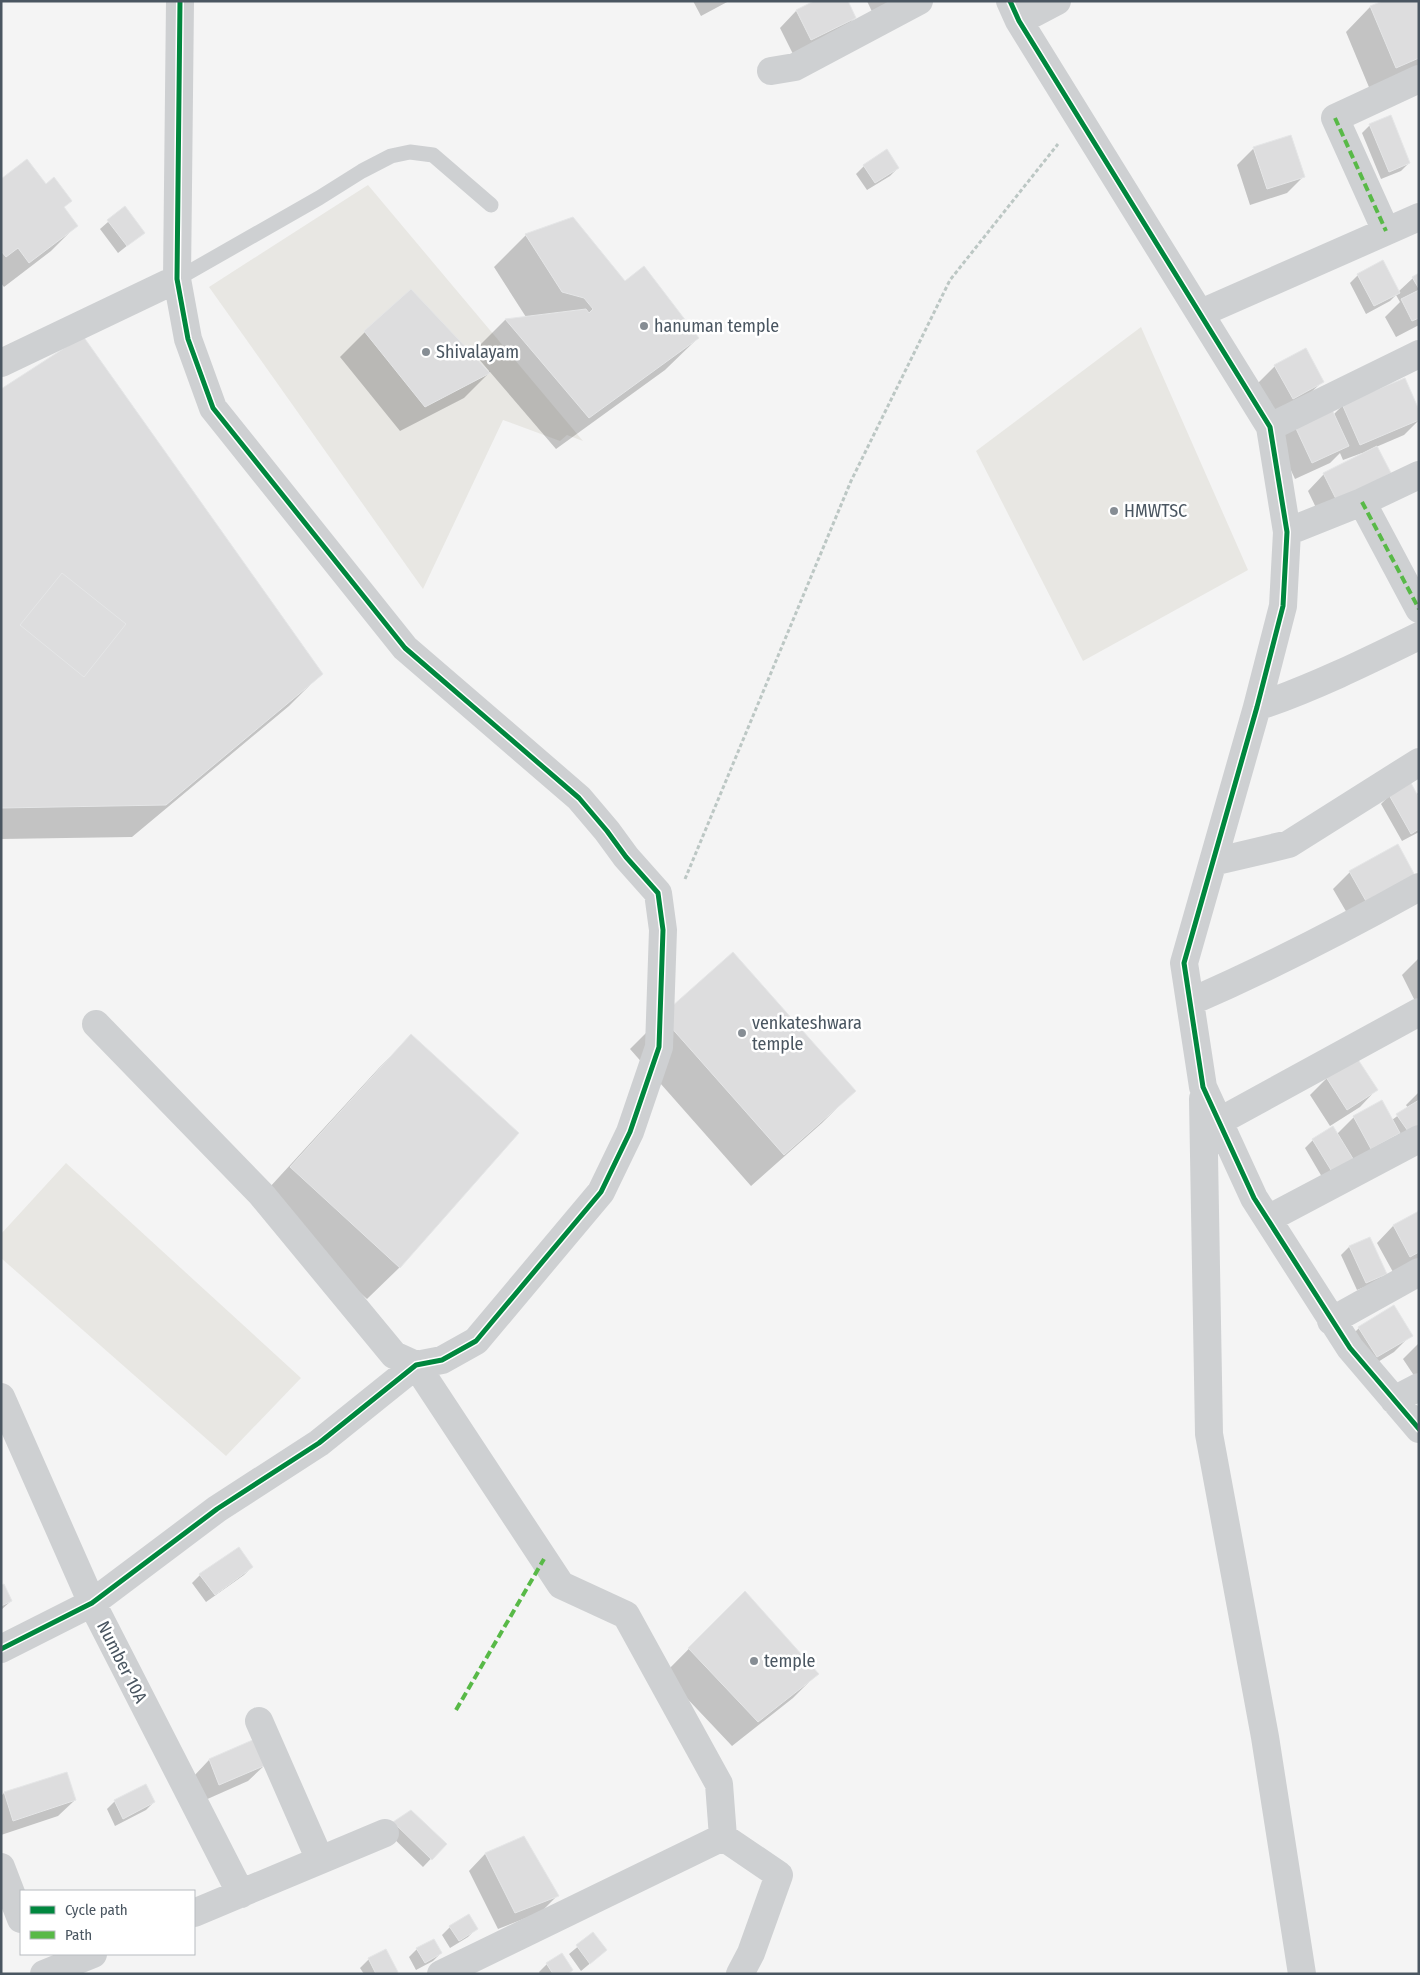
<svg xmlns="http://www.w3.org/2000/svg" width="1420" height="1975" font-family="'Fira Sans Condensed',sans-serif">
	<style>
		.commercial { fill: #e8e7e3 }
		.shadow { fill: #0003 }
		.building { fill: #ddddde; stroke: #e5e6e7 }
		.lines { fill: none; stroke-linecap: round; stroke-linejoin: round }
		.path { stroke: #bcc7c4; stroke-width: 3; stroke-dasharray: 4 2.5; stroke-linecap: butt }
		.lane { stroke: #ced0d2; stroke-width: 15 }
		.street { stroke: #ced0d2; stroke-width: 28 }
		.quiet { stroke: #58b947; stroke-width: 4; stroke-dasharray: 8 4; stroke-linecap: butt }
		.cycleway-casing { stroke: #fff; stroke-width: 8 }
		.cycleway { stroke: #00873e; stroke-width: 5 }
		.poi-dot { fill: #868d94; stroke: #fff; stroke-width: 2 }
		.labels { text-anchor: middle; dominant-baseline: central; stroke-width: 5; stroke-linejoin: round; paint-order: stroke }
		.poi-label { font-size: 18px; fill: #4a5661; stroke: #fff; text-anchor: start }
		.street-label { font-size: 18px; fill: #4a5661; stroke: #fff }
	</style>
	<rect width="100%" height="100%" fill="#f4f4f4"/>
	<!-- commercial -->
	<path class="commercial" d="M368,185l215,256 -16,-6 -7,6 -57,-21 -80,169 -214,-302z
		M1141,327l107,243 -165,91 -107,-210z
		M66,1163l235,215 -75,78 -225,-198v-24z"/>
	<!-- shadow -->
	<path class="shadow" d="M693,1h36l-28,15z
		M817,1l38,17 -17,16 -44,22 -14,-28 16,-17z
		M867,1h43l-35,17z
		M1387,1h32v70l-48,21 -25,-60 24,-25z
		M1370,125l39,38 -8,8 -20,8 -19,-46z
		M1254,148l49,29 -16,16 -37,12 -13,-40z
		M864,166l34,2 -8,8 -23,14 -11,-16z
		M1,181l45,4 24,16 -7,7 13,18 -25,25 -47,36 -3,-4z
		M124,208l19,25 -25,20 -18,-24z
		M526,235l99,47 73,56 -33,32 -109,79 -66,-77 -26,26 -64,33 -60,-74 25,-25 123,41 1,-2 -16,-19 32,-32 21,-3 -32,-50z
		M1358,275l40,17 15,-14 6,-3v50l-23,12 -11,-20 15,-15 -4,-7 -6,6 -24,13 -16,-31z
		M1275,366l47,16 -17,16 -29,16 -18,-31z
		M1,390l320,284 -32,32 -157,131 -131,2z
		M1343,405l76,8v7l-15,15 -28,12 13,26 -69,43 -12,-25 16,-17 38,-20v-1l-19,7 -3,-7 -10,10 -35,16 -19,-41 17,-17 40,-6z
		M1419,792v40l-17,9 -21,-37 8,-8 27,-1z
		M1350,872l67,11 -63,42 -21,-36z
		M1419,958v46l-2,1 -15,-30z
		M662,1017l193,73 -33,33 -71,63 -121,-137z
		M411,1036l-11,231 -33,32 -109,-99 121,-132z
		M1356,1059l20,31 -16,17 -30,19 -20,-31 17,-17z
		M1419,1092v38l-18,12 -4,-7 -15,14 -57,33 -20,-34 8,-8 24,-6 17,-17 38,3 16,-12 -2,-3z
		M1419,1212v46l-26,14 -16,-29 16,-17z
		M1369,1239l16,35 -8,8 -20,8 -16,-35 8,-8z
		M1359,1328l52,7 -17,17 -34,21 -18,-28z
		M1419,1343v40l-16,-24z
		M252,1567l-8,8 -38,27 -14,-19 8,-8z
		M1,1586l10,15 -10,9z
		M745,1592l72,82 -24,24 -61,48 -68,-72z
		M254,1741l11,24 -17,16 -45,20 -10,-24 16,-17z
		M67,1773l8,27 -17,16 -57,19v-39l3,-3z
		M115,1801l39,1 -8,8 -31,16 -8,-17z
		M411,1812l34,32 -22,23 -37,-36z
		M523,1838l34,58 -16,16 -43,17 -29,-58 16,-17z
		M450,1927l26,2 -8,8 -18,11 -8,-13z
		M593,1934l13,16 -25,21 -12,-17z
		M417,1949l24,4 -8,8 -17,9 -7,-13z
		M386,1951l8,23h-30l-4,-6 9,-9z
		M547,1964l21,10h-28l-1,-2z"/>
	<!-- building -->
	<path class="building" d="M814,1h34l8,17 -45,22 -15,-30z
		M1383,1h36v57l-23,10 -26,-62z
		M1391,115l19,48 -21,9 -20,-48z
		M1291,135l14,42 -38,12 -14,-42z
		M887,149l12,19 -24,15 -12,-18z
		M27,159l19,25 8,-7 18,24 -8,6 14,19 -49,37 -11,-15 -12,9 -5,-6v-72z
		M125,206l20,27 -18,13 -20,-26z
		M573,217l52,64 19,-15 55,72 -110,80 -84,-99 81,-10 3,4 4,-4 -9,-11 -22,-6 -37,-58z
		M1383,260l17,33 -26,13 -17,-32z
		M1419,273v16l-7,-12z
		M411,289l79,84 -65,34 -61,-76z
		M1419,290v28l-7,3 -11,-22z
		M83,336l240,338 -157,131 -165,3v-419z
		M1306,348l18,34 -31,17 -19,-34z
		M1405,378l14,32v10l-59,25 -18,-41z
		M1329,403l20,43 -37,17 -20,-43z
		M1377,446l14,27 -54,28 -14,-28z
		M62,573l64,51 -42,53 -64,-52z
		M1411,783l8,15v31l-8,5 -22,-39z
		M1398,844l21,39 -48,27 -22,-39z
		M733,952l123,139 -72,64 -123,-139z
		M411,1034l108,99 -119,135 -110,-101z
		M1357,1058l21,32 -31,20 -21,-33z
		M1382,1100l18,33 -29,16 -18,-33z
		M1419,1100v29l-9,5 -14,-20z
		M1333,1126l22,36 -21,13 -22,-36z
		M1419,1211v41l-9,5 -17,-32z
		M1370,1237l17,37 -21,9 -17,-37z
		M1394,1305l19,31 -36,21 -19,-30z
		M239,1547l14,20 -38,28 -16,-21z
		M4,1584l8,17 -11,5v-21z
		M745,1591l74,83 -61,48 -70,-74z
		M255,1739l11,26 -47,20 -10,-26z
		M67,1772l9,28 -63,21 -9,-29z
		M146,1784l9,18 -32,17 -9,-19z
		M411,1810l36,34 -15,16 -39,-38z
		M524,1836l35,60 -44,17 -30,-60z
		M469,1914l9,15 -19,12 -10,-15z
		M593,1932l14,18 -17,14 -14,-19z
		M434,1939l8,14 -17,10 -9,-15z
		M386,1949l12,23 -3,2h-19l-8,-16z
		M562,1953l11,17 -5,4h-15l-7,-11z"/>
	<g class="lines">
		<!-- path -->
		<path class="path" d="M685,879l166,-398 99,-201 108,-136"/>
		<!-- lane -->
		<path class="lane" d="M177,279l142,-81 43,-27 29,-15 19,-4 23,3 58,50"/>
		<!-- street -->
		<path class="street" d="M1010,1l9,20 251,406 17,105 -4,74 -26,101 -73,256 19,124 51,111 96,150 69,81
			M1019,21l38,-20
			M771,71l24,-4 124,-66
			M1386,231l-51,-113 84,-39
			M1201,313l218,-96
			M1,363l176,-84
			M1270,427l149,-73
			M1362,502l57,107
			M1287,532l75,-30 57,-27
			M1257,707c56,-19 109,-45 162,-71
			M1213,862l76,-18 130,-82
			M1190,1002c78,-34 154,-73 229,-115
			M96,1024l165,170 133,161 22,10 145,220 65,30 93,169 4,53 56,38 -28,78 -11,21
			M1203,1099l6,335 56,303 37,237
			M1218,1122l201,-110
			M1268,1219l151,-80
			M1331,1321l88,-49
			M1,1397l91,206 149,291
			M1394,1400l25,-13
			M1,1649l91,-46 125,-94 102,-66 97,-78 26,-5 34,-19 125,-149 29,-60 29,-85 4,-117 -5,-37 -32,-36 -19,-26 -28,-33 -174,-150 -192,-240 -25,-69 -11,-60 3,-278
			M259,1721l61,139
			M1,1867l20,52
			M194,1913l191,-80
			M44,1974l49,-20
			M441,1974l282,-137"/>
		<!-- quiet -->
		<path class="quiet" d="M1335,118l51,113
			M1362,502l57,107
			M456,1710l88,-151"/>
		<!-- cycleway casing -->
		<g class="cycleway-casing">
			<path id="cycleway" d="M1010,1l9,20 251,406 17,105 -4,74 -26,101 -73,256 19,124 51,111 96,150 69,81
				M1,1649l91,-46 125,-94 102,-66 97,-78 26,-5 34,-19 125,-149 29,-60 29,-85 4,-117 -5,-37 -32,-36 -19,-26 -28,-33 -174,-150 -192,-240 -25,-69 -11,-60 3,-278"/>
		</g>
		<!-- cycleway -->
		<use href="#cycleway" class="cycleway"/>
	</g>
	<!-- markers -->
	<g class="poi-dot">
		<circle cx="644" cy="326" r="5"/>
		<circle cx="426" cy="352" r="5"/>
		<circle cx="1114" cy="511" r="5"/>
		<circle cx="742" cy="1033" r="5"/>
		<circle cx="754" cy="1661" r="5"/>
	</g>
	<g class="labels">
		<!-- poi labels -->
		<g class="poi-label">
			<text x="654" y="326">hanuman temple</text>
			<text x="436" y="352">Shivalayam</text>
			<text x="1124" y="511">HMWTSC</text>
			<text x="752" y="1023">venkateshwara<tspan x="752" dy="21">temple</tspan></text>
			<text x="764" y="1661">temple</text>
		</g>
		<!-- street labels -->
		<g class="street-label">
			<text transform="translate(122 1662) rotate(63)">Number 10A</text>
		</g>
	</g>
	<!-- border -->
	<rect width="1420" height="1975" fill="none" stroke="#4a5661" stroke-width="5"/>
	<!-- legend -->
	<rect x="20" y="1890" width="175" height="65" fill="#ffffff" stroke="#b7bbc0"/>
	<rect x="30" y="1906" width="25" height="8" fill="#00873e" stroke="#b7bbc0"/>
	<text x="65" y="1915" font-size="15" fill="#4a5661">Cycle path</text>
	<rect x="30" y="1931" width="25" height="8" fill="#58b947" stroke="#b7bbc0"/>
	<text x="65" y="1940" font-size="15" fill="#4a5661">Path</text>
</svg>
